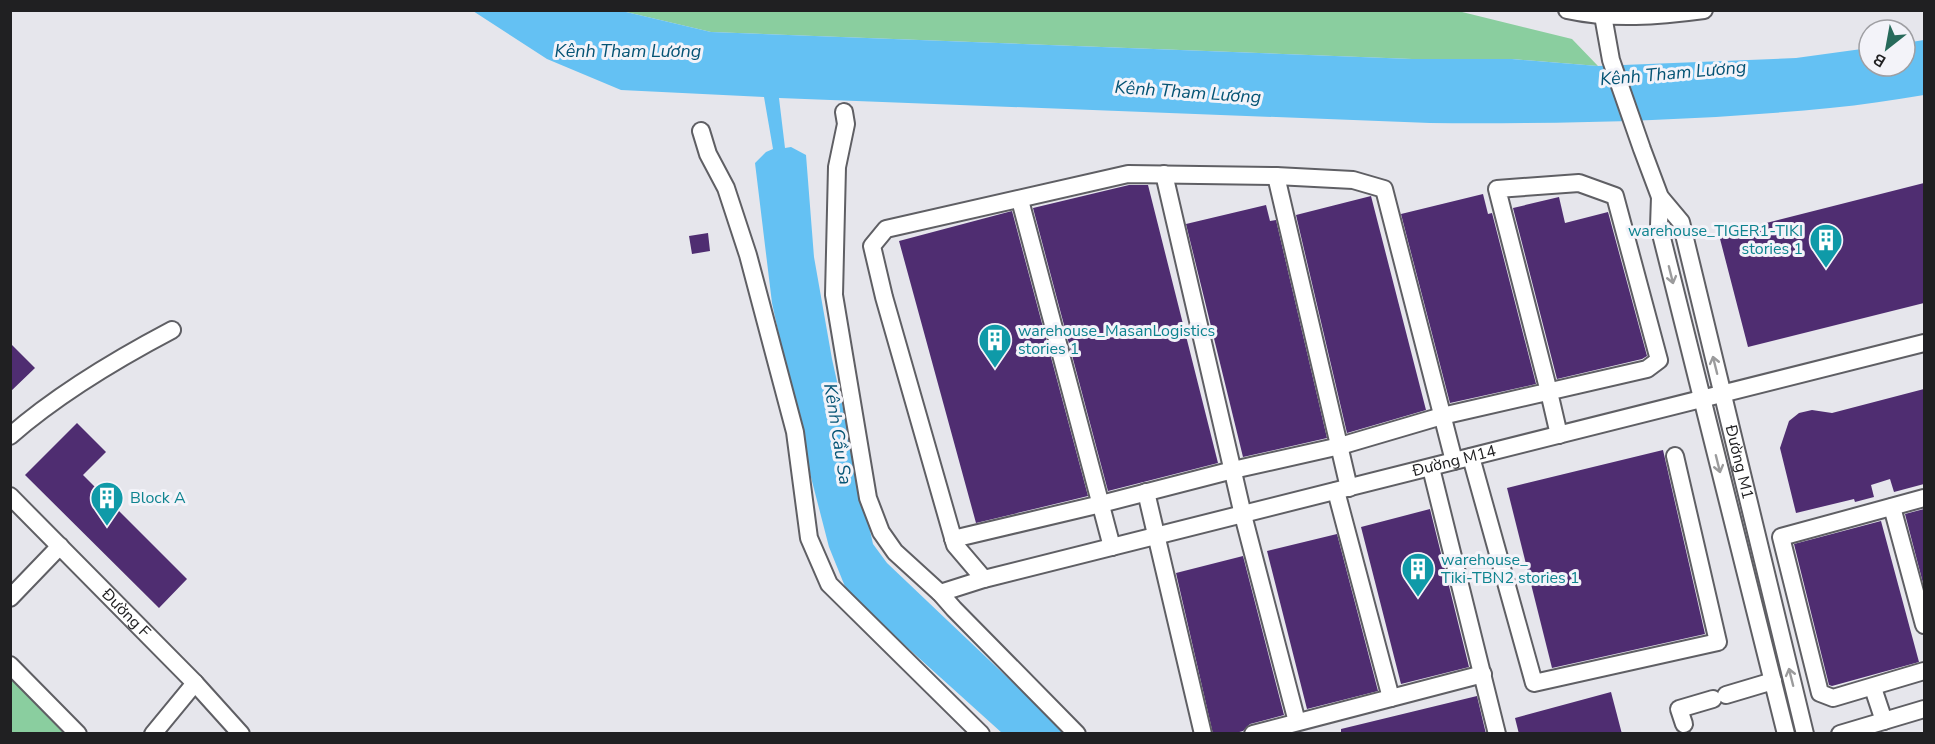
<svg xmlns="http://www.w3.org/2000/svg" width="1935" height="744" font-family="'Nunito Sans',sans-serif">
	<style>
		.green { fill: #8ace9f }
		.water { fill: #64c1f3 }
		.building { fill: #4f2d71 }
		.lines { fill: none; stroke-linecap: round; stroke-linejoin: round }
		.minor-casing { stroke: #5f5f64; stroke-width: 20 }
		.minor { stroke: #fff; stroke-width: 16 }
		.oneway { stroke: #9b9b9c }
		.labels { text-anchor: middle; dominant-baseline: central; stroke-width: 6; stroke-linejoin: round; paint-order: stroke }
		.culture-label { font-size: 16px; fill: #0d838f; stroke: #f3f3f9; text-anchor: start }
		.street-label { font-size: 16px; fill: #202022; stroke: #f3f3f9 }
		.water-label { font-size: 18px; font-style: italic; fill: #045374; stroke: #f3f3f9 }
	</style>
	<rect width="100%" height="100%" fill="#e6e6ec"/>
	<!-- green -->
	<path class="green" d="M1454,10l118,29 26,27 -86,-7h-100l-701,-27 -89,-21z
		M11,674l57,59h-57z"/>
	<!-- water -->
	<path class="water" d="M473,11h149l89,21 701,27h100l86,7 198,-8 73,-10v18h36v-23l19,-3v55c-31,5 -62,10 -94,13 -133,13 -266,16 -400,15l-651,-25 6,50 6,-1 15,8 8,102 18,102 41,185 14,19 179,170h-64l-154,-139 -19,-47 -24,-93 -33,-151 -17,-140 11,-11 7,-3 -9,-52 -143,-7 -74,-31z"/>
	<!-- building -->
	<path class="building" d="M1924,183v120l-176,44 -29,-112z
		M1129,185h19l70,278 -110,28 -75,-283z
		M1483,194l5,20 4,-1 44,171 -86,19 -49,-189z
		M1371,196l55,214 -79,23 -51,-218z
		M1559,197l6,26 43,-11 39,144 -5,3 -85,20 -44,-171z
		M1266,205l4,16 6,-1 51,218 -84,19 -57,-233z
		M1012,211l76,285 -112,27 -77,-282z
		M708,233l2,18 -18,3 -3,-18z
		M10,343l25,25 -25,24z
		M1924,389v95l-30,8 -4,-13 -19,6 3,12 -19,5 -1,-3 -58,14 -16,-65 9,-27 10,-8 13,-3 20,3z
		M77,423l29,29 -23,23 104,104 -28,29 -134,-133z
		M1663,450l42,184 -153,34 -45,-180z
		M1430,509l39,158 -68,17 -40,-157z
		M1924,509v78l-19,-73z
		M1881,521l38,141 -87,24 -3,-1 -35,-141z
		M1337,534l41,157 -71,18 -40,-158z
		M1243,556l41,159 -34,9 -7,7 -11,3h-19l-37,-161z
		M1611,692l11,42h-103l-4,-16z
		M1477,696l9,38h-145v-5z"/>
	<g class="lines">
		<!-- minor casing -->
		<g class="minor-casing">
			<g id="minor">
				<path d="M1567,10c45,10 92,6 137,0"/>
				<path id="s1" d="M1602,10l9,50 31,89 18,48 21,25 124,512"/>
				<path d="M844,112l2,12 -9,43 -3,128 34,203 13,34 14,20 45,41 14,16 123,125"/>
				<path d="M701,131l7,23 18,34 22,67 47,177 14,106 20,46 152,150"/>
				<path d="M1164,174l79,341 54,207"/>
				<path d="M1276,176l73,312"/>
				<path d="M1660,197l-1,29 127,508"/>
				<path d="M1020,200l92,347"/>
				<path d="M10,436c48,-42 105,-76 162,-106"/>
				<path d="M1471,457l63,226 184,-41 -43,-186"/>
				<path d="M1431,468l66,266"/>
				<path d="M1336,491l55,207"/>
				<path d="M1146,492l57,242"/>
				<path id="s2" d="M10,496l185,187 46,51"/>
				<path d="M1924,498l-143,39 39,156 13,5 91,-27"/>
				<path d="M1892,507l32,118"/>
				<path d="M953,539l148,-35 132,-34 107,-24 102,-30 205,-47 12,-9 -44,-164 -36,-13 -82,6 52,203 10,43"/>
				<path d="M984,579l-29,-34 -71,-248 -12,-51 14,-17 242,-55 148,2 77,4 31,9 70,272"/>
				<path id="s3" d="M940,593l44,-14 940,-236"/>
				<path d="M10,598l50,-52"/>
				<path d="M10,665l68,69"/>
				<path d="M1873,688l11,33"/>
				<path d="M1726,695l47,-14"/>
				<path d="M1684,724l-5,-15 34,-10"/>
				<path d="M153,734l42,-51"/>
				<path d="M1253,734l230,-60"/>
				<path d="M1840,734l84,-25"/>
			</g>
		</g>
		<!-- minor -->
		<use href="#minor" class="minor"/>
	</g>
	<!-- one-way arrows -->
	<defs><path id="oneway-shaft" d="M-6 0H5M1.5-3L5.5 0L1.5 3" fill="none" stroke-width="1.6" stroke-linecap="round" stroke-linejoin="round" transform="scale(1.5)"/></defs>
	<g class="oneway">
		<use href="#oneway-shaft" transform="translate(1671 275) rotate(76)"/>
		<use href="#oneway-shaft" transform="translate(1715 365) rotate(-104)"/>
		<use href="#oneway-shaft" transform="translate(1718 464) rotate(76)"/>
		<use href="#oneway-shaft" transform="translate(1791 677) rotate(-104)"/>
	</g>
	<!-- icons -->
	<defs>
		<g id="building-pin" transform="scale(1.725)"><path d="M0 17L-7.5 6A9.5 9.5 0 1 1 7.5 6Z" fill="#0f9aa8" stroke="#f3f3f9"/><path d="M-4-6H4V6H1V3H-1V6H-4ZM-2.5-4.3h1.7v1.8h-1.7ZM.8-4.3h1.7v1.8H.8ZM-2.5-1h1.7V.8h-1.7ZM.8-1h1.7V.8H.8Z" fill="#fff"/></g>
	</defs>
	<g fill-rule="evenodd">
		<use href="#building-pin" x="1826" y="240"/>
		<use href="#building-pin" x="995" y="340"/>
		<use href="#building-pin" x="107" y="498"/>
		<use href="#building-pin" x="1418" y="569"/>
	</g>
	<g class="labels">
		<!-- culture labels -->
		<g class="culture-label">
			<text x="1803" y="231" text-anchor="end">warehouse_TIGER1-TIKI<tspan x="1803" dy="18">stories 1</tspan></text>
			<text x="1018" y="331">warehouse_MasanLogistics<tspan x="1018" dy="18">stories 1</tspan></text>
			<text x="130" y="498">Block A</text>
			<text x="1441" y="560">warehouse_<tspan x="1441" dy="18">Tiki-TBN2 stories 1</tspan></text>
		</g>
		<!-- street labels -->
		<g class="street-label">
			<text stroke="none"><textPath href="#s3" startOffset="531">Đường M14</textPath></text>
			<text stroke="none"><textPath href="#s1" startOffset="476">Đường M1</textPath></text>
			<text stroke="none"><textPath href="#s2" startOffset="165">Đường F</textPath></text>
		</g>
		<!-- water labels -->
		<g class="water-label">
			<text x="628" y="51">Kênh Tham Lương</text>
			<text transform="translate(1673 73) rotate(-5)">Kênh Tham Lương</text>
			<text transform="translate(1188 92) rotate(4)">Kênh Tham Lương</text>
			<text transform="translate(838 434) rotate(81)">Kênh Cầu Sa</text>
		</g>
	</g>
	<!-- border -->
	<rect width="1935" height="744" fill="none" stroke="#202022" stroke-width="24"/>
	<!-- north arrow -->
	<g transform="translate(1887 48) rotate(211)"><circle r="28" fill="#f3f3f9" stroke="#9f9fa3" stroke-width="1.5"/>
	<path d="M0-4.5L10 22L0 15L-10 22Z" fill="#276a5b"/>
	<text y="-9" font-size="16" font-weight="bold" text-anchor="middle" fill="#202022">B</text>
	</g>
</svg>
